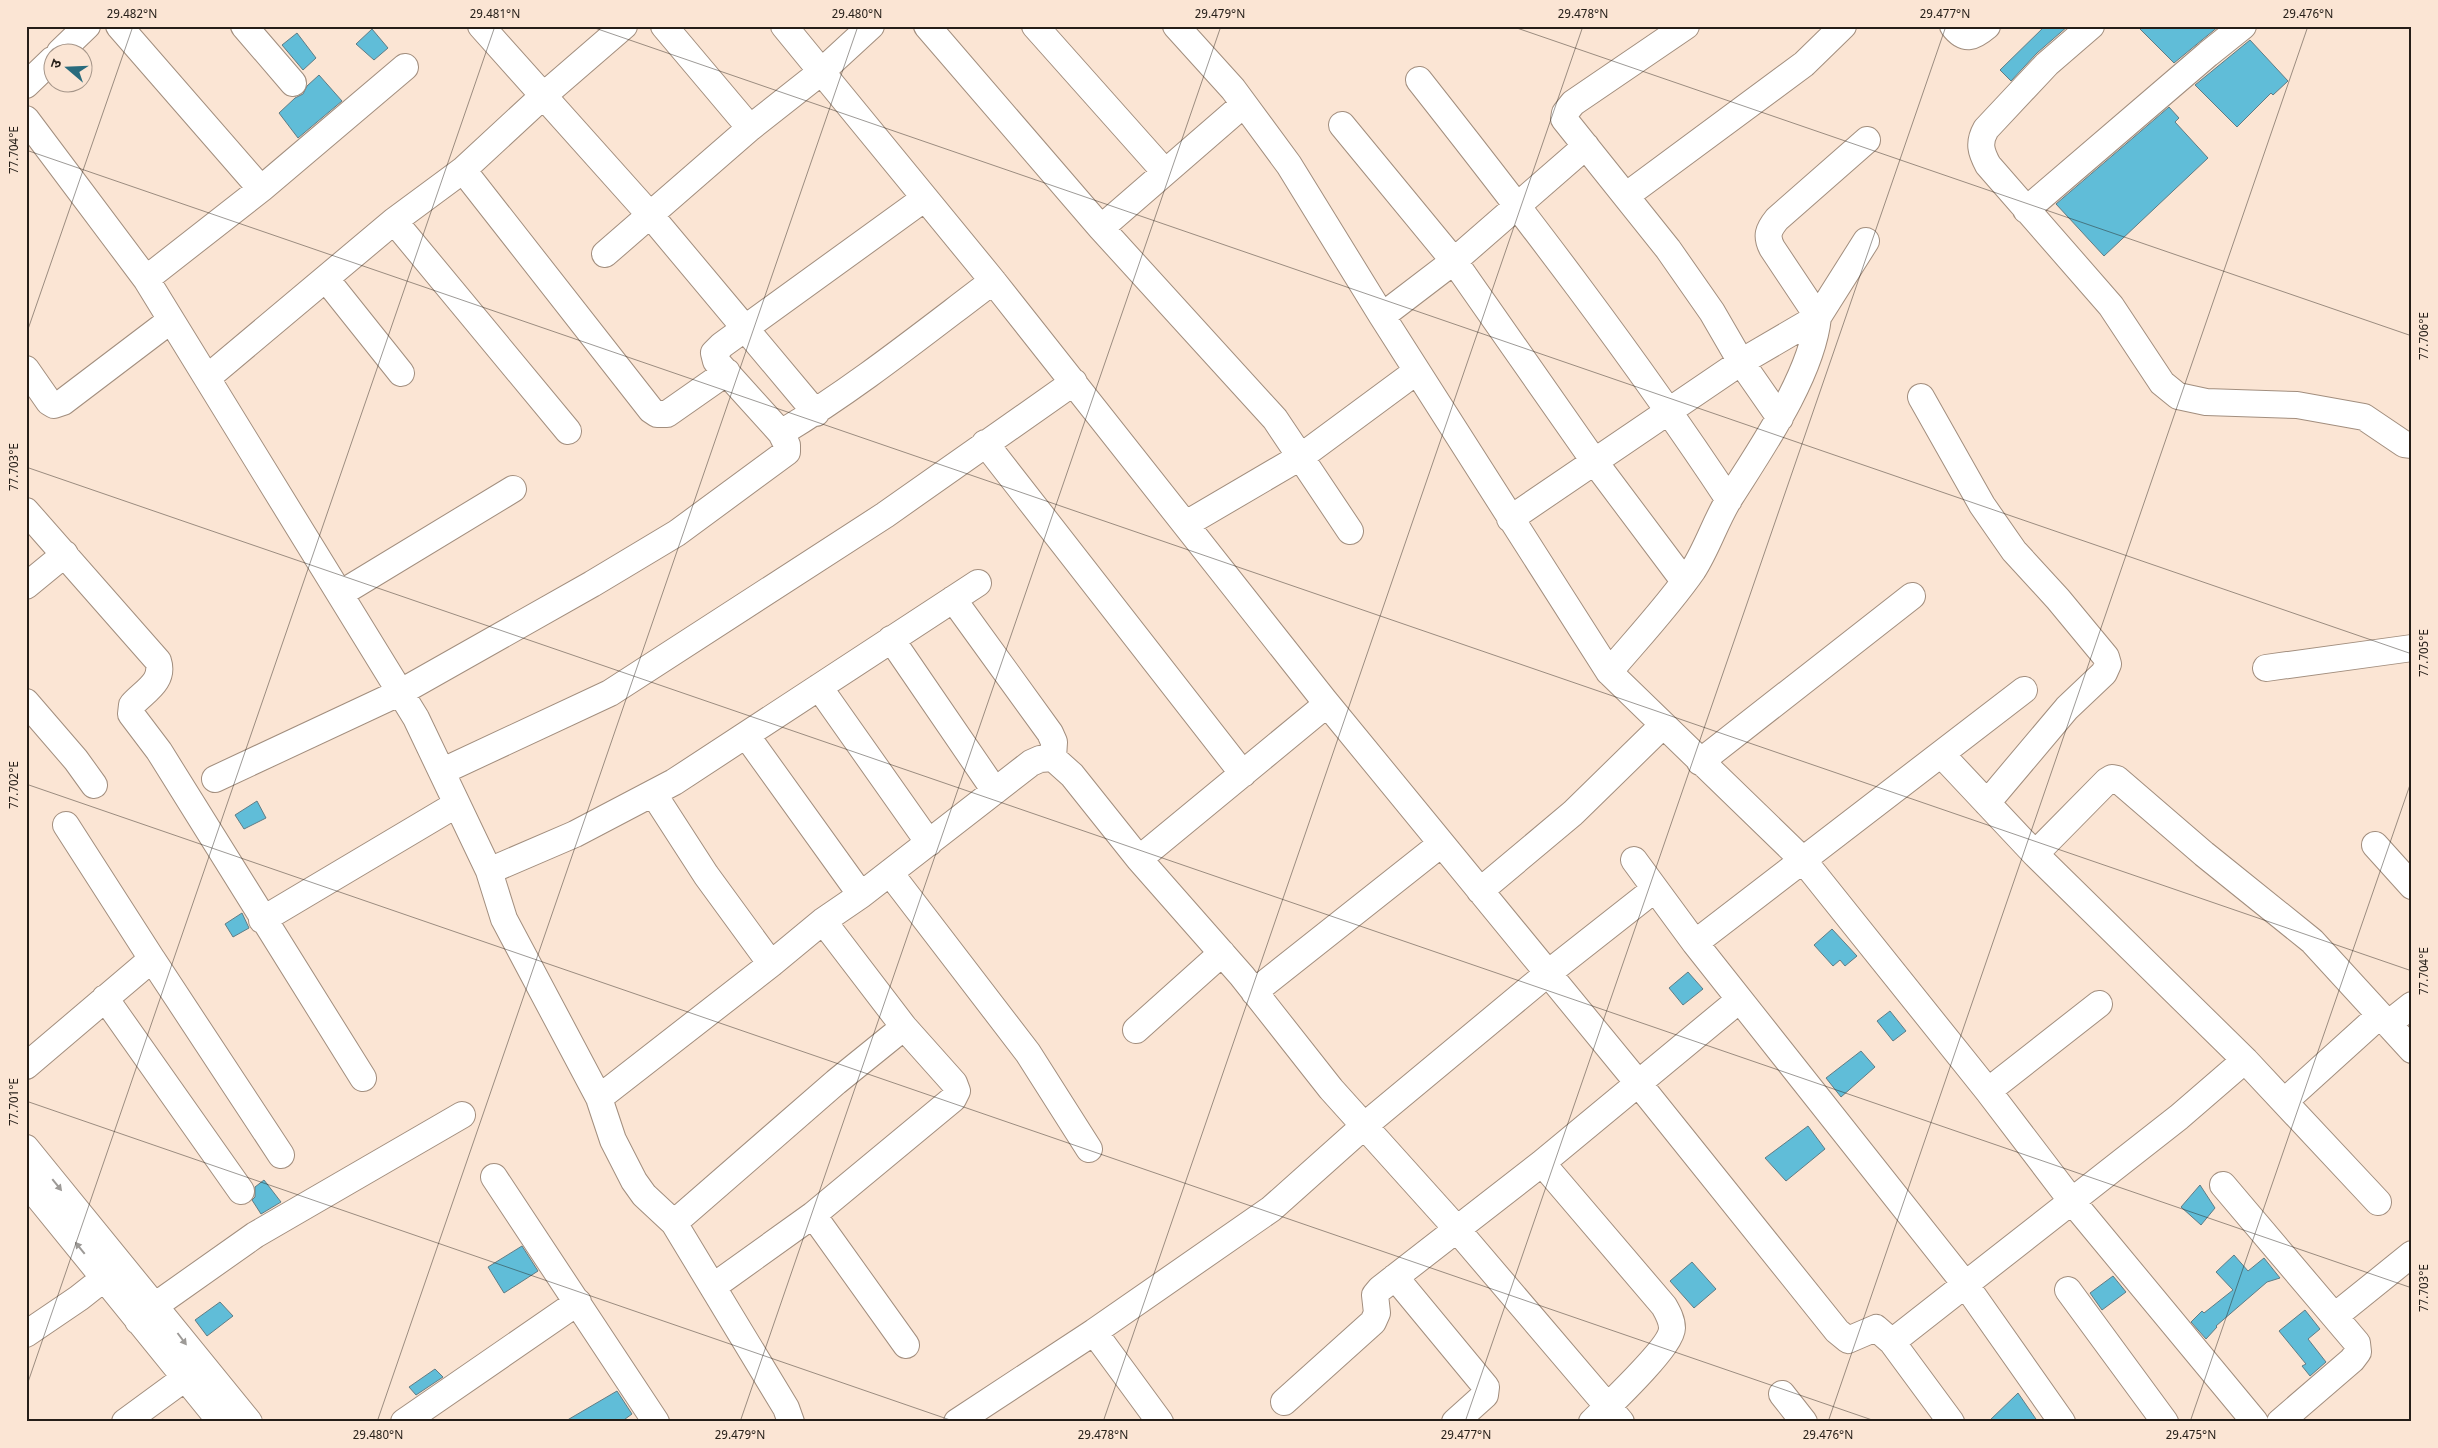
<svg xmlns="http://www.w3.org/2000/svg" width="2438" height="1448" font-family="Georgia,'Noto Sans Devanagari',serif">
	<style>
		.building { fill: #60bdd8; stroke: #617c84 }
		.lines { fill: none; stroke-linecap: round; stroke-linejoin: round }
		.minor-casing { stroke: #a28e7e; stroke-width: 28 }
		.minor { stroke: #fff; stroke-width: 26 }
		.oneway { fill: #9d9a97 }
		.ticks { fill: none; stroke: #251e18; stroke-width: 1; stroke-opacity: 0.45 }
		.neatline { fill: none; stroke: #251e18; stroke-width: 2 }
		.ticks-label { font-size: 12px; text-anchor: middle; fill: #251e18 }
	</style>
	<rect width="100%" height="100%" fill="#fbe5d4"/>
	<!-- building -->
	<path class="building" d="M2045,26h23l-31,27 -26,28 -11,-11z
		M2137,26h82l-45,37z
		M372,29l16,19 -14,12 -18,-16z
		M297,33l19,25 -13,12 -21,-25z
		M2250,40l38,41 -15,14 -2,-2 -34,34 -42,-42z
		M319,75l23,26 -44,37 -19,-25 16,-15 8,-4 4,-8z
		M2169,107l10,11 -4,4 33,36 -104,98 -48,-52z
		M257,801l9,17 -22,11 -9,-14z
		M242,913l7,15 -16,9 -8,-13z
		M1832,929l25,27 -12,10 -5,-6 -7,6 -19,-21z
		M1688,972l15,17 -20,16 -14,-17z
		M1890,1011l16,20 -13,10 -16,-20z
		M1861,1051l14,16 -34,30 -15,-19z
		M1808,1126l17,23 -39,32 -21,-23z
		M264,1180l17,22 -20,12 -9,-14 3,-3v-10z
		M2200,1185l15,23 -14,17 -20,-18z
		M522,1246l16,25 -34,22 -16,-26z
		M2234,1255l14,16 16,-13 16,20 -13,4 -51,44 1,1 -11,12 -15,-17 11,-11 2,2 29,-23 -17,-18z
		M1692,1262l24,27 -22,19 -24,-27z
		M2113,1276l13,16 -24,18 -12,-17z
		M220,1302l13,14 -26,20 -12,-16z
		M2305,1310l15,19 -12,10 18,23 -16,14 -8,-10 4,-2 -27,-33z
		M435,1369l8,8 -27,18 -7,-8z
		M617,1391l15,23 -11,8h-57z
		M2018,1393l20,29h-50z"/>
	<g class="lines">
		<!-- minor casing -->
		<g class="minor-casing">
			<path id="minor" d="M119,26l142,163
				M244,26l49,57
				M481,26l170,190 165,197
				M664,26l86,102
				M784,26l209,255 331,419 314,383 199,248 11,9 28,-12 16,14
				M927,26l174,202 174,191 75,112
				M1035,26l130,146
				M1176,26l57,63 56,76 93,151 227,356 194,188 185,231 83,109 184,222
				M1686,26l-113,77 -8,10 -1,6 104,130 44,63 29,50 39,56
				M1953,26c12,16 21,11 34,0
				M2091,26l-44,38 -61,65c-8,14 -5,23 2,36l123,141 51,77 16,13 28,6 91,3 67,12 40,27 8,1
				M60,52l27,-26
				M1419,80c108,137 214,275 310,420
				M26,85l26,-25
				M26,119l120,160 270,439 73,153 15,48 95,179 14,42 21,41 10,14 30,28 112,185 5,14
				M1342,125l112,136 140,200 90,120
				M463,170l188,240 6,4h10l60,-42
				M1627,195l177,-131 39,-38
				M2026,210l182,-156 35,-28
				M394,221l174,210
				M1101,228l143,-124
				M605,254l145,-126 71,-56 50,-46
				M146,279l115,-90 144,-122
				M326,279l75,94
				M1382,316l72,-55 132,-115
				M26,369l23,33 5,3 9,-3 108,-82
				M207,378l187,-157 69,-51 80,-74 81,-70
				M1921,397l61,108 32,46 44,48 48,58 2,7 -4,9 -37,35 -80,95
				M781,433l-65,-72 -2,-8 8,-8 203,-147
				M985,443l258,331
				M26,511l132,150c7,21 -15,31 -26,44l-1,9 28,37 204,327
				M1510,519l231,-157 77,-45 48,-76
				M1186,524l116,-68 115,-85
				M26,586l39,-32
				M340,594l173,-105
				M953,599l97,134 4,9 -1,16
				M891,639l104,152
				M2266,668l146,-20
				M1609,672c28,-33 59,-66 84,-102 15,-23 23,-51 38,-74 31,-49 81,-121 87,-179l-46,-69c-6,-12 -4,-18 5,-29l90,-79
				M819,687l110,156
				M2024,690l-329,253 270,341 97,138
				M26,702l50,58 18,25
				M746,735l115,160
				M1941,754l94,100
				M1700,762l212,-166
				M443,771l167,-78 275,-178 189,-133
				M215,779l186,-87 191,-108 85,-51 110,-81v-7l-6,-12c75,-45 143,-100 212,-152
				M653,793l53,82 65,89
				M2375,845l37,41
				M1139,859l188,-155
				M1634,860l61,83
				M489,871l86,-37 99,-52 304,-199
				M890,873l138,180 61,96
				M1480,891l93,-78 90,-88
				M262,920l195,-116
				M152,959l129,196
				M1254,992l187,-148
				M105,998l136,193
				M2388,1024l24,-19
				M1136,1030l86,-77
				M26,1066l126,-107 -86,-134
				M1988,1091l111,-87
				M599,1098l172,-134 52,-43 38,-26 170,-132 9,-4 13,-1 19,17 67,84 103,117 89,113 117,130 173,203
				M2285,1101l95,-86
				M26,1148l223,274
				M1542,1163l122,143c4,7 8,14 8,22 0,18 -64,78 -80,94
				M494,1177l162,245
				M26,1182l195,240
				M2223,1185l134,158 1,9 -6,8 -72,62
				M2378,1202l-133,-142 -210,-206 72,-73 5,-3 5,1 87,75 108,87 100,109
				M813,1215l140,-116 4,-8 -3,-8 -50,-56 -81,-106
				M674,1223l162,-141 68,-55
				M1395,1277l91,110 -1,8 -30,27
				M714,1286l99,-71 93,130
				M2068,1290l97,132
				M2335,1316l77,-62
				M138,1321l18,-16 99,-70 207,-120
				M1094,1332l66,90
				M26,1334l53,-36 38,-30
				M1782,1394l22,28
				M1284,1402l89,-80 4,-9 -2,-18 5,-6 162,-126 197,-163
				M125,1422l60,-44
				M404,1422l174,-120
				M957,1422l137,-90 177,-123 93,-83 183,-152 108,-85
				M1951,1422l-59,-80 287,-225 66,-57"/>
		</g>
		<!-- minor -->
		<use href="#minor" class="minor"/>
	</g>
	<!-- one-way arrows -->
	<defs><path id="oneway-solid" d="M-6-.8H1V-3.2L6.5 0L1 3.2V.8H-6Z" transform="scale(1.25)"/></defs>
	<g class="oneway">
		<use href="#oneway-solid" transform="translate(57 1185) rotate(51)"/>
		<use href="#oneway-solid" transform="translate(80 1248) rotate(-129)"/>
		<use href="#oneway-solid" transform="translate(182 1339) rotate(53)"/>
	</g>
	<!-- ticks -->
	<path class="ticks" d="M589,26l1823,628M1511,26l901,310M26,150l2386,821M26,335l107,-309M26,467l2386,821M26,784l1852,638M26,1101l930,321M26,1388l469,-1362M26,1419l9,3M377,1422l481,-1396M740,1422l481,-1396M1103,1422l480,-1396M1465,1422l481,-1396M1828,1422l480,-1396M2190,1422l222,-643"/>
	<!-- border -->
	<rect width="2438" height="1448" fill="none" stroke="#fbe5d4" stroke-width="55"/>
	<!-- north arrow -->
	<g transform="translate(68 68) rotate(289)"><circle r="24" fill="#fbe5d4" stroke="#a59589"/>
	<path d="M0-4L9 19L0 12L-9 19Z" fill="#296b7d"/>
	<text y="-8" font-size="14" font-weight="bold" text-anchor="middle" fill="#251e18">उ</text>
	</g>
	<rect x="28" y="28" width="2382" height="1392" class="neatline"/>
	<g class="ticks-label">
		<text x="132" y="18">29.482°N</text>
		<text x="495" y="18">29.481°N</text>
		<text x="857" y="18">29.480°N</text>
		<text x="1220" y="18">29.479°N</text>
		<text x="1583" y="18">29.478°N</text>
		<text x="1945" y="18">29.477°N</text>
		<text x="2308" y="18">29.476°N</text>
		<text transform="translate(14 150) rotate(-90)" y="4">77.704°E</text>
		<text transform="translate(2424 336) rotate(-90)" y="4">77.706°E</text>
		<text transform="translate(14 467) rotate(-90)" y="4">77.703°E</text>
		<text transform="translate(2424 653) rotate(-90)" y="4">77.705°E</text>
		<text transform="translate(14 785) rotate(-90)" y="4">77.702°E</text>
		<text transform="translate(2424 971) rotate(-90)" y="4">77.704°E</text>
		<text transform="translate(14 1102) rotate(-90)" y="4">77.701°E</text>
		<text transform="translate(2424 1288) rotate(-90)" y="4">77.703°E</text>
		<text x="378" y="1439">29.480°N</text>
		<text x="740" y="1439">29.479°N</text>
		<text x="1103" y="1439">29.478°N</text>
		<text x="1466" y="1439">29.477°N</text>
		<text x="1828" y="1439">29.476°N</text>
		<text x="2191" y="1439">29.475°N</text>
	</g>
</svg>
